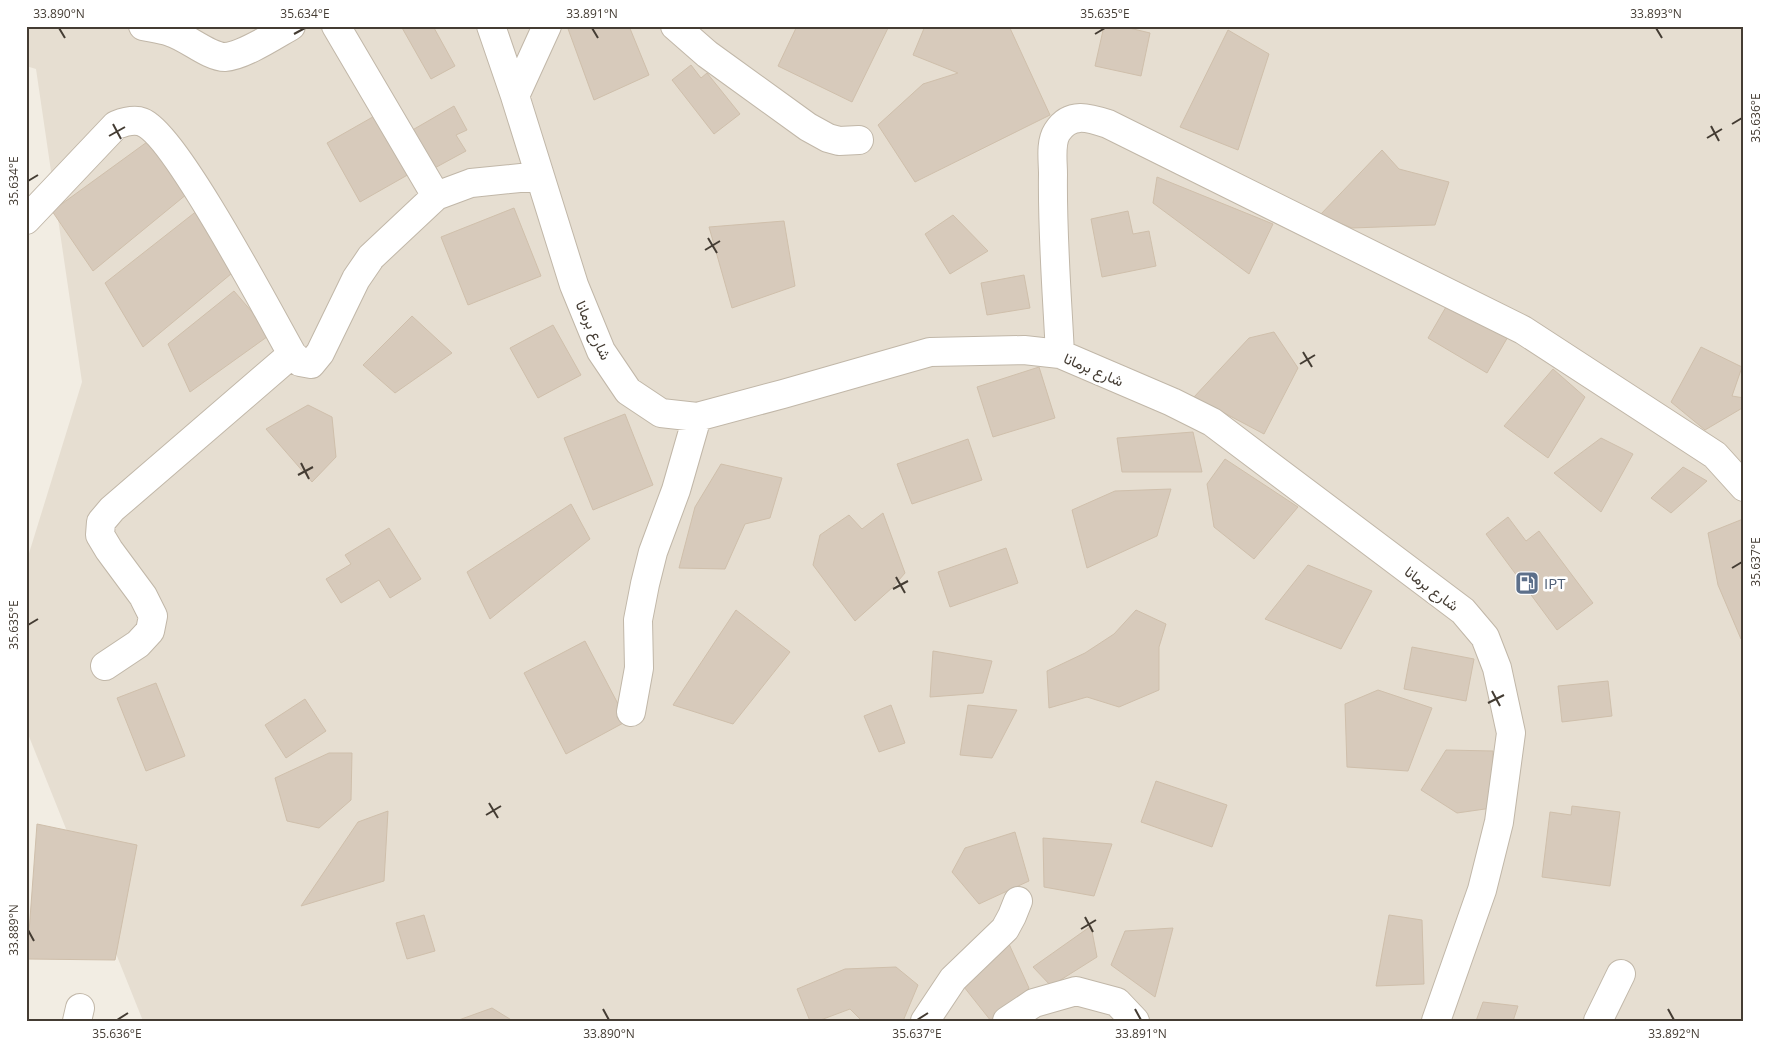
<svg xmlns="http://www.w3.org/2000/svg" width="1770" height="1047" font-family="'Open Sans',Vazirmatn,sans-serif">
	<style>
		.residential { fill: #e6ded1 }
		.building { fill: #d7cabb; stroke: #cfbfab }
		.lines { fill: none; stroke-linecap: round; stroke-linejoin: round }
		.minor-casing { stroke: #c1b7a8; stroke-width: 30 }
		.minor { stroke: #fff; stroke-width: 28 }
		.ticks { fill: none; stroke: #443c33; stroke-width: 2 }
		.labels { text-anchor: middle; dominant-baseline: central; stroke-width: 5; stroke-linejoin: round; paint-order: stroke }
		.street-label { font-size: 15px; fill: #443c33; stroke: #fff }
		.service-label { font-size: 15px; fill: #4e5e75; stroke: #fff; text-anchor: start }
		.neatline { fill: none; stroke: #443c33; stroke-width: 2 }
		.ticks-label { font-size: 12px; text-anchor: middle; fill: #443c33 }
	</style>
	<rect width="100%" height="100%" fill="#f2ede3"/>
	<!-- residential -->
	<path class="residential" d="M26,26h1718v995h-1601l-117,-292v-166l56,-181 -46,-313 -10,-3z"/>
	<!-- building -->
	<path class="building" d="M401,26h32l22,40 -24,13z
		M567,26h62l20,49 -55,25z
		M797,26h92l-37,76 -74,-36z
		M925,26h84l41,89 -135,67 -37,-57 45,-41 35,-11 -45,-18z
		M1104,26h17l29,7 -9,43 -46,-10z
		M1228,30l41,24 -31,96 -58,-23z
		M691,65l10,13 6,-5 33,41 -26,20 -42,-54z
		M454,106l13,24 -11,5 10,16 -35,19 -22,-38z
		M378,114l33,59 -51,29 -33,-59z
		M147,142l40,52 -94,77 -41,-60z
		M1382,150l17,19 50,13 -14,43 -83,3 -32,-13z
		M1157,177l116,47 -24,50 -96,-71z
		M514,208l27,68 -73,29 -27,-68z
		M198,210l39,59 -94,78 -38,-64z
		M1128,211l5,23 16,-3 7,35 -54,11 -11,-58z
		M953,215l35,36 -38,23 -25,-40z
		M784,221l11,65 -63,22 -23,-81z
		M1024,275l6,33 -43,7 -6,-32z
		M234,291l37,43 -81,58 -22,-48z
		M1450,300l59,35 -22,38 -59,-35z
		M412,316l40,37 -57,40 -32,-28z
		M553,325l28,50 -43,23 -28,-50z
		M1274,332l24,36 -34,66 -70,-37 55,-59z
		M1701,347l41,20 -10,29 12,2v9l-39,23 -34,-28z
		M1039,367l16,51 -62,19 -16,-50z
		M1553,369l32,28 -37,61 -44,-32z
		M308,405l24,12 4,40 -24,25 -46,-53z
		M625,414l28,71 -60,25 -29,-72z
		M1193,432l9,40h-80l-5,-34z
		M1601,438l32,16 -32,58 -47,-39z
		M968,439l14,41 -70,24 -15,-40z
		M1225,459l73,48 -44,52 -40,-32 -7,-43z
		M721,464l61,14 -12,40 -25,6 -20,45 -46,-1 16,-61z
		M1683,467l24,14 -36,32 -20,-15z
		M1171,489l-14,47 -70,32 -15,-58 43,-19z
		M571,504l19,35 -100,80 -23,-47z
		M883,513l22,60 -12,14 -38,34 -42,-56 7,-30 29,-20 13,14z
		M1508,517l18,24 13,-10 54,72 -36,27 -71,-96z
		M1743,519l1,118 -3,2 -23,-54 -10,-52z
		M389,528l32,51 -31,19 -11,-18 -38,23 -15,-24 25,-15 -6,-9z
		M1006,548l12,35 -68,24 -12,-35z
		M1308,565l64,26 -31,58 -76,-30z
		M736,610l54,42 -57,72 -60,-19z
		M1136,610l30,14 -7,23v43l-40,17 -32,-10 -38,11 -2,-37 38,-18 29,-19z
		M585,641l42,80 -61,33 -42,-81z
		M1412,647l62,12 -8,42 -62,-12z
		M933,651l59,10 -9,32 -53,4z
		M1608,681l4,35 -50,6 -4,-36z
		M156,683l29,73 -39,15 -29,-73z
		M1378,690l54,18 -24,63 -61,-4 -2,-63z
		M305,699l21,32 -40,27 -21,-33z
		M891,705l14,38 -26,9 -15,-36z
		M968,705l49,5 -25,48 -32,-3z
		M1446,750l47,1 -1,57 -35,5 -36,-23z
		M329,753h23l-1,47 -32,28 -32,-7 -12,-43z
		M1156,781l71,24 -15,42 -71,-25z
		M1572,806l48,6 -10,74 -68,-9 8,-65 21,3z
		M388,811l-4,70 -83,25 57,-84z
		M37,824l100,21 -22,115 -88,-1z
		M1015,832l14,49 -50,23 -27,-32 13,-24z
		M1043,838l69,6 -18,52 -50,-9z
		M424,915l11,36 -28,8 -11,-36z
		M1389,915l33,5 2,64 -48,2z
		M1091,926l6,31 -46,29 -18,-19z
		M1173,928l-18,69 -44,-32 14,-34z
		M1009,944l20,44 -35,33h-3l-27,-34z
		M896,967l22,18 -15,36h-41l-12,-12 -32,12h-8l-13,-32 48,-20z
		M1483,1002l35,4 -5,15h-37z
		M492,1008l21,13h-57z"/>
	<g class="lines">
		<!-- minor casing -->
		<g class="minor-casing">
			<path id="minor" d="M143,26c9,2 18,3 27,6 17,5 39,25 55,25 18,-1 50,-22 66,-31
				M336,26l100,170
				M491,26l24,70 59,189 27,66 27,40 33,22 36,4 86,-23 147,-42 94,-2 36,4 112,48 40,20 251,189 22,26 12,31 14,65 -12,89 -17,68 -46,131
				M675,26l32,28 101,73 20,11 11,3 20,-1
				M515,96l32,-70
				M26,220l90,-95c8,-3 18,-6 26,-3 33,12 128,193 150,232l8,8 11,2 9,-11 36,-74 15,-22 65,-61 35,-13 69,-7
				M1060,354c-3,-60 -8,-120 -7,-180 0,-13 -3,-31 4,-42 13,-21 33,-14 51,-8l415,206 192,125 29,32
				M105,666l33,-22 12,-13 3,-15 -10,-20 -34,-46 -9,-15 1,-13 11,-13 180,-155
				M631,712l8,-44 -1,-48 7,-36 8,-32 23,-62 21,-73
				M77,1021l3,-13
				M925,1021l28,-42 52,-50 7,-13 6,-15
				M1007,1021l27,-18 42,-12 41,11 18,19
				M1598,1021l23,-47"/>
		</g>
		<!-- minor -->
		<use href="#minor" class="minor"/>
	</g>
	<!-- ticks -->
	<path class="ticks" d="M59,28l6,10M592,28l6,10M1656,28l6,10M294,34l11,-6M1095,34l10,-6M113,124l8,15M1732,124l10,-6M1711,126l8,15M109,136l16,-9M1707,138l15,-9M28,181l10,-6M708,238l9,15M705,250l15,-9M1303,352l9,15M1300,364l15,-9M301,463l8,16M298,475l15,-8M1732,568l10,-6M896,577l9,16M893,589l15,-8M28,625l10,-6M1492,691l8,15M1488,703l16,-8M489,803l9,15M486,815l15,-9M1085,917l8,15M1081,929l15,-9M28,930l6,11M603,1009l6,11M1135,1009l6,11M1668,1009l6,11M117,1020l11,-7M917,1020l11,-7"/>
	<!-- icons -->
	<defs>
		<g id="fuel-square" transform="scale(1.25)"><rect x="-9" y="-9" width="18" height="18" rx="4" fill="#5c6f8a" stroke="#fff"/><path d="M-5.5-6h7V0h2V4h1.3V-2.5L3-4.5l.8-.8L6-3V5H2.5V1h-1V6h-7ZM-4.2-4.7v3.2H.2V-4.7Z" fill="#fff"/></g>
	</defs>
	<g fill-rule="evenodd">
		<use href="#fuel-square" x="1527" y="583"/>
	</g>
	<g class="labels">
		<!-- street labels -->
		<g class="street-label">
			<text transform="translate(594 330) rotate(65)">شارع برمانا</text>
			<text transform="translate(1094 369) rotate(23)">شارع برمانا</text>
			<text transform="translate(1432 588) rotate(37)">شارع برمانا</text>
		</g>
		<!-- service labels -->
		<g class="service-label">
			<text x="1544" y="583">IPT</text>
		</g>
	</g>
	<!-- border -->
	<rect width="1770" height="1047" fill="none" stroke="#ffffff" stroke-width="55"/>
	<rect x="28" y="28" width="1714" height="992" class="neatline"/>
	<g class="ticks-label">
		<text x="59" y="18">33.890°N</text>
		<text x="305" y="18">35.634°E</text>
		<text x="592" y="18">33.891°N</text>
		<text x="1105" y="18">35.635°E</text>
		<text x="1656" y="18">33.893°N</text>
		<text transform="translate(1756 118) rotate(-90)" y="4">35.636°E</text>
		<text transform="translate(14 181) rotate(-90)" y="4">35.634°E</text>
		<text transform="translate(1756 562) rotate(-90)" y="4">35.637°E</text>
		<text transform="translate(14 625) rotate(-90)" y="4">35.635°E</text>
		<text transform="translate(14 930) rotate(-90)" y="4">33.889°N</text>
		<text x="117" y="1038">35.636°E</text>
		<text x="609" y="1038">33.890°N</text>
		<text x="917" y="1038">35.637°E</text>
		<text x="1141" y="1038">33.891°N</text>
		<text x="1674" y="1038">33.892°N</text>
	</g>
</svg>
